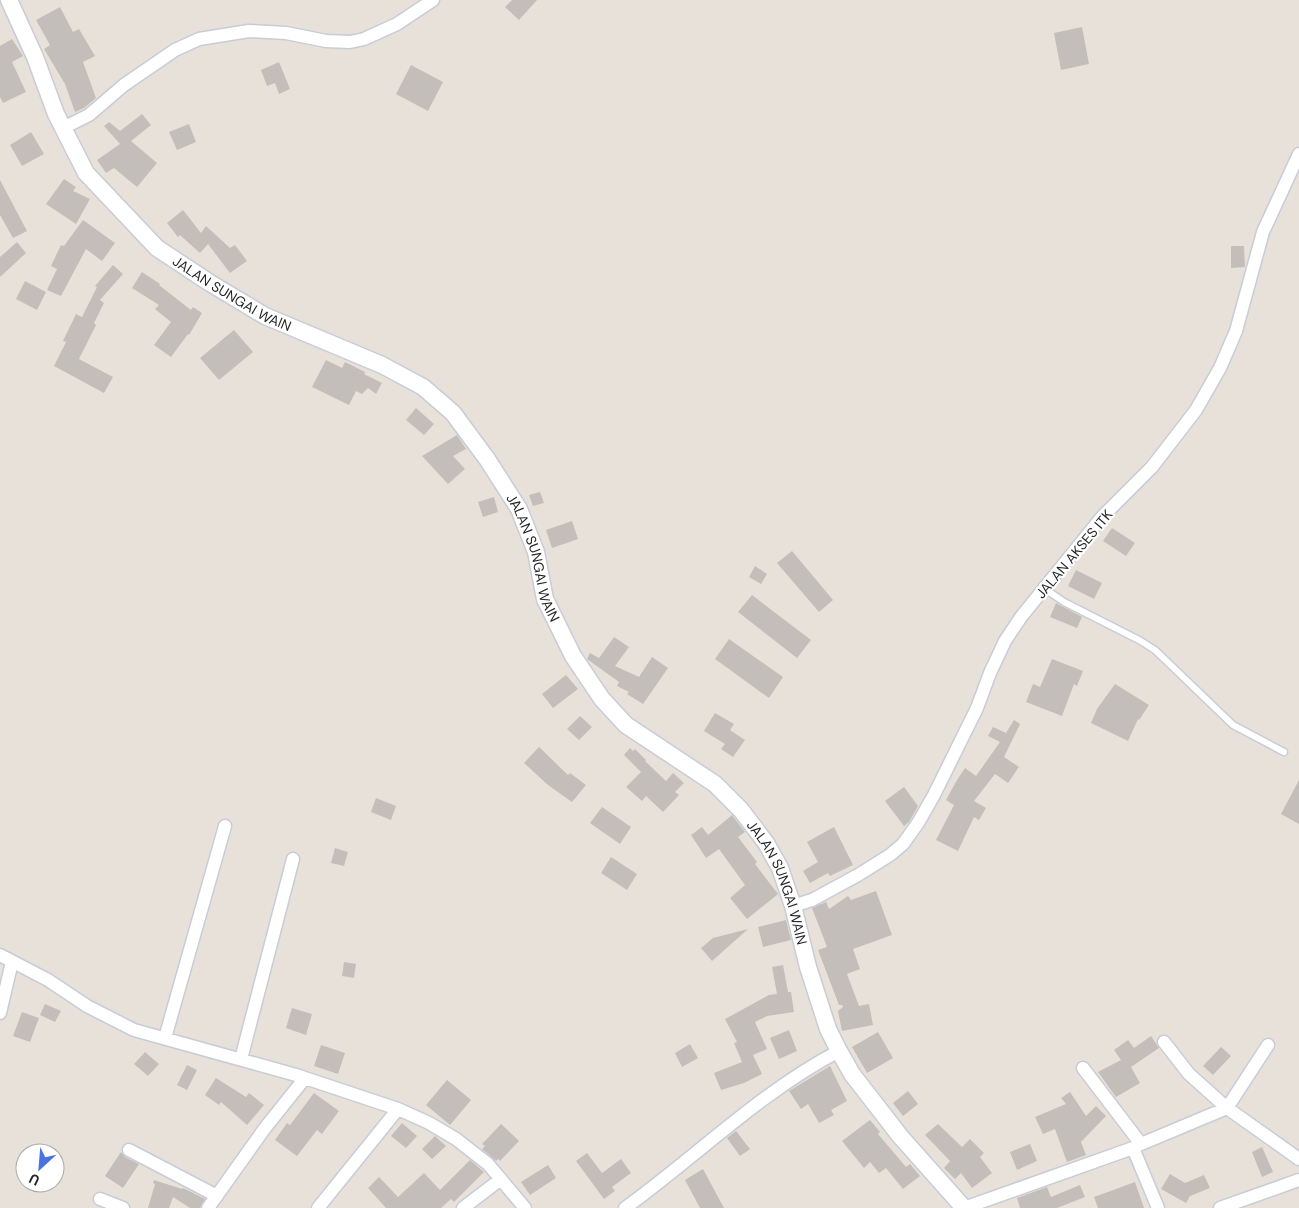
<svg xmlns="http://www.w3.org/2000/svg" width="1299" height="1208" font-family="'DM Sans',sans-serif">
	<style>
		.building { fill: #c3beb9 }
		.lines { fill: none; stroke-linecap: round; stroke-linejoin: round }
		.service-casing { stroke: #c8ccd7; stroke-width: 9 }
		.minor-casing { stroke: #c8ccd7; stroke-width: 15 }
		.tertiary-casing { stroke: #c8ccd7; stroke-width: 19 }
		.service { stroke: #fff; stroke-width: 6 }
		.minor { stroke: #fff; stroke-width: 12 }
		.tertiary { stroke: #fff; stroke-width: 16 }
		.labels { text-anchor: middle; dominant-baseline: central; stroke-width: 4.5; stroke-linejoin: round; paint-order: stroke }
		.street-label { font-size: 14px; fill: #272727; stroke: #fff }
	</style>
	<rect width="100%" height="100%" fill="#e8e1da"/>
	<!-- building -->
	<path class="building" d="M512,0h25l-18,20 -14,-13z
		M60,7l13,25 6,-3 16,27 -12,6 13,36 -12,10 -9,4 -10,-28 -21,-35 6,-4 -14,-25z
		M1082,27l7,37 -28,6 -7,-37z
		M12,39l11,17 -11,6 14,30 -23,11 -3,-6v-51z
		M279,62l11,27 -11,5 -4,-11 -8,3 -6,-16z
		M411,65l32,17 -15,29 -32,-17z
		M142,114l9,11 -20,16 26,22 -20,24 -23,-19 -8,5 -9,-13 23,-16 -16,-18 5,-4 11,9z
		M189,124l7,18 -19,8 -8,-18z
		M31,132l13,22 -22,12 -12,-21z
		M64,179l12,8 -3,4 17,8 -14,25 -30,-20z
		M0,180l27,51 -14,7 -13,-23z
		M183,210l18,23 5,-7 24,22 5,-3 12,16 -17,12 -22,-29 -8,9 -20,-18 -2,2 -11,-14z
		M83,220l32,23 -13,18 -16,-12 -25,47 -14,-6 10,-21 -6,-3 10,-21 3,1z
		M17,242l9,11 -26,24v-20z
		M1231,246h13l1,21 -14,1z
		M113,265l10,9 -23,26 4,3 -10,20 2,2 -17,34 34,18 -9,16 -50,-27 12,-24 -3,-1 13,-27 6,3 15,-30 -2,-1z
		M142,272l18,12 -1,1 32,25 2,-3 9,6 -13,22 -1,-1 -17,23 -17,-12 17,-23 -16,-13 4,-4 -27,-17z
		M25,281l21,11 -9,18 -21,-11z
		M234,330l19,22 -34,28 -19,-22z
		M326,360l16,8 3,-6 20,10 -1,2 18,9 -6,11 -8,-6 -6,6 -6,-3 -7,14 -37,-18z
		M416,408l18,16 -10,11 -18,-15z
		M457,435l9,14 -13,7 12,13 -17,15 -26,-28z
		M540,492l4,11 -11,3 -4,-11z
		M494,497l4,15 -15,5 -5,-15z
		M572,521l6,18 -26,9 -6,-18z
		M1112,528l23,15 -9,13 -23,-15z
		M792,551l41,49 -14,12 -42,-49z
		M755,566l12,8 -6,10 -12,-7z
		M1076,570l26,13 -8,16 -26,-13z
		M752,595l59,45 -14,18 -59,-46z
		M1056,603l26,14 -5,11 -27,-11z
		M614,637l15,10 -14,19 24,11 13,-20 16,11 -25,36 -16,-10 2,-2 -12,-6 2,-4 -32,-23 3,-6 9,5z
		M729,639l54,38 -14,21 -54,-39z
		M1052,659l31,12 -6,15 -3,-2 -12,32 -36,-14 7,-18 7,3z
		M566,675l12,14 -25,19 -11,-14z
		M1115,684l34,21 -10,15 -1,-1 -10,22 -37,-18 6,-14z
		M715,713l19,11 -4,6 15,10 -12,17 -12,-8 4,-5 -21,-13z
		M580,716l12,11 -13,13 -12,-11z
		M1014,720l6,4 -16,33 15,10 -11,16 -13,-9 -21,27 12,7 -7,12 -5,-3 -16,34 -22,-11 18,-35 -8,-5 11,-20 8,-12 11,8 24,-34 -12,-6 5,-9 13,6z
		M539,747l29,28 2,-2 16,12 -14,17 -24,-17 -24,-22z
		M630,748l3,3 2,-2 11,11 -1,1 21,20 7,-8 11,10 -9,9 4,3 -16,17 -17,-16 -4,5 -16,-14 15,-15 -17,-17z
		M1299,780v44l-18,-10z
		M904,787l14,19 -9,16 -5,4 -19,-25z
		M376,798l20,8 -5,14 -20,-8z
		M602,807l29,20 -11,17 -30,-21z
		M732,815l13,17 -7,5 19,25 -2,2 23,30 -31,25 -17,-21 15,-13 -26,-36 -13,9 -15,-23 11,-8 6,8z
		M834,827l19,38 -23,11 -2,-3 -18,10 -7,-12 15,-9 -11,-20z
		M335,848l13,4 -4,14 -13,-3z
		M611,857l26,17 -10,16 -26,-17z
		M876,891l16,44 -39,14 7,20 -13,5 12,32 10,-2 4,21 -31,6 -4,-20 5,-4 -1,-2h-3l-21,-55 9,-3 -15,-39 14,-6 3,7 19,-13 3,4z
		M786,920l5,20 -28,7 -5,-20z
		M748,929l-36,32 -11,-13 12,-10z
		M344,962l12,2 -2,14 -12,-2z
		M783,965l5,27h3l3,20 -27,4 -12,6 12,27 -14,6 9,19 -18,9 -23,7 -7,-17 28,-11 -8,-19 3,-1 -12,-23 44,-24 8,-1 -5,-27z
		M45,1004l16,7 -6,11 -15,-7z
		M292,1008l20,6 -6,21 -20,-7z
		M22,1012l17,6 -9,24 -17,-6z
		M789,1030l8,21 -18,8 -9,-21z
		M878,1032l15,26 -26,15 -15,-26z
		M1151,1036l8,12 -28,19 9,16 -24,14 -18,-25 23,-12 -7,-10 14,-10 6,8z
		M690,1044l8,14 -16,9 -7,-14z
		M321,1045l24,8 -7,21 -24,-8z
		M1221,1047l10,9 -18,19 -10,-9z
		M145,1052l14,12 -11,12 -14,-12z
		M187,1065l10,5 -10,20 -10,-5z
		M830,1066l17,35 -16,9 3,5 -15,8 -11,-19 -7,5 -12,-18z
		M216,1078l30,19 3,-4 15,12 -17,20 -26,-23 -2,3 -14,-10z
		M447,1080l24,20 -21,25 -24,-20z
		M908,1091l10,13 -15,12 -10,-13z
		M1070,1092l16,24 10,-10 10,10 -25,26 5,13 -19,7 -12,-33 -12,5 -8,-17 31,-13 -5,-6z
		M314,1093l25,18 -17,23 -5,-4 -20,26 -22,-16 12,-17 3,2z
		M870,1120l10,12 -2,2 28,33 4,-3 10,12 -17,13 -17,-21 -7,5 -9,-11 -6,6 -22,-27z
		M402,1123l15,13 -11,12 -15,-12z
		M501,1124l18,17 -19,20 -2,-2 -2,2 -14,-12 3,-3 -3,-2z
		M938,1124l24,23 8,-8 14,14 -4,4 12,16 -20,15 -11,-15 -6,6 -11,-11 6,-7 -25,-26z
		M736,1131l14,18 -10,7 -13,-18z
		M435,1136l11,10 -14,13 -10,-10z
		M1030,1144l7,17 -20,9 -7,-18z
		M1262,1147l11,25 -11,5 -10,-25z
		M121,1152l4,5 14,7 -16,24 -18,-12z
		M587,1153l15,20 19,-14 10,14 -19,14 3,4 -11,8 -28,-38z
		M470,1160l14,12 -30,30 -3,-3 -10,9h-55l-18,-20 11,-11 19,20 26,-24 16,17z
		M548,1165l8,13 -26,17 -9,-13z
		M703,1169l21,39h-24l-15,-28z
		M1170,1174l15,9 19,-8 6,13 -20,8 -4,7 -25,-14z
		M154,1180l28,9 1,-1 22,11 -5,9h-10l-17,-11 -4,11h-21l7,-24 -2,-1z
		M1135,1182l9,26h-46l-4,-11z
		M1080,1185l5,12 -28,11h-37l-3,-10 30,-11 4,10z"/>
	<g class="lines">
		<!-- service casing -->
		<g class="service-casing">
			<path id="service" d="M1045,589l19,13 75,38 16,10 78,75 51,27"/>
		</g>
		<!-- minor casing -->
		<g class="minor-casing">
			<path id="minor" d="M63,128l26,-13 35,-30 51,-35 24,-11 50,-8 37,2 40,8 24,1 14,-3 33,-15 36,-24
				M793,906l19,-6 46,-25 32,-20 13,-11 15,-21 16,-28 43,-87 13,-35 15,-32 16,-24 81,-100 50,-50 44,-57 24,-42 16,-37 27,-99 36,-78
				M0,955l48,25 39,26 47,24 162,45 102,34 31,14 27,16 32,25 37,44
				M0,1013l12,-51
				M165,1038l60,-212
				M1164,1042l25,32 38,34 72,51
				M241,1059l52,-200
				M1083,1068l58,76
				M1133,1148l25,60
				M129,1150l88,46
				M100,1199l23,9
				M208,1208l57,-80 40,-50
				M318,1208l80,-99
				M463,1208l38,-29
				M625,1208c72,-52 134,-115 214,-157
				M964,1208l169,-60 8,-4 86,-36 41,-63
				M1220,1208l79,-28"/>
		</g>
		<!-- tertiary casing -->
		<g class="tertiary-casing">
			<g id="tertiary">
				<path id="s1" d="M9,0l26,57 21,57 30,59 71,75 53,35 55,33 117,49 41,22 30,26 34,46 32,50 17,43 9,47 28,57 29,43 24,26 89,59 26,26 25,33 14,25 13,38 15,61 20,62 11,22 13,23 48,62 64,72"/>
			</g>
		</g>
		<!-- service -->
		<use href="#service" class="service"/>
		<!-- minor -->
		<use href="#minor" class="minor"/>
		<!-- tertiary -->
		<use href="#tertiary" class="tertiary"/>
	</g>
	<g class="labels">
		<!-- street labels -->
		<g class="street-label">
			<text stroke="none"><textPath href="#s1" startOffset="381">JALAN SUNGAI WAIN</textPath></text>
			<text transform="translate(1074 554) rotate(-50)">JALAN AKSES ITK</text>
			<text stroke="none"><textPath href="#s1" startOffset="801">JALAN SUNGAI WAIN</textPath></text>
			<text stroke="none"><textPath href="#s1" startOffset="1221">JALAN SUNGAI WAIN</textPath></text>
		</g>
	</g>
	<!-- north arrow -->
	<g transform="translate(40 1168) rotate(206)"><circle r="24" fill="#ffffff" stroke="#a9a9a9"/>
	<path d="M0-4L9 19L0 12L-9 19Z" fill="#4c72e2"/>
	<text y="-8" font-size="14" font-weight="bold" text-anchor="middle" fill="#272727">U</text>
	</g>
</svg>
